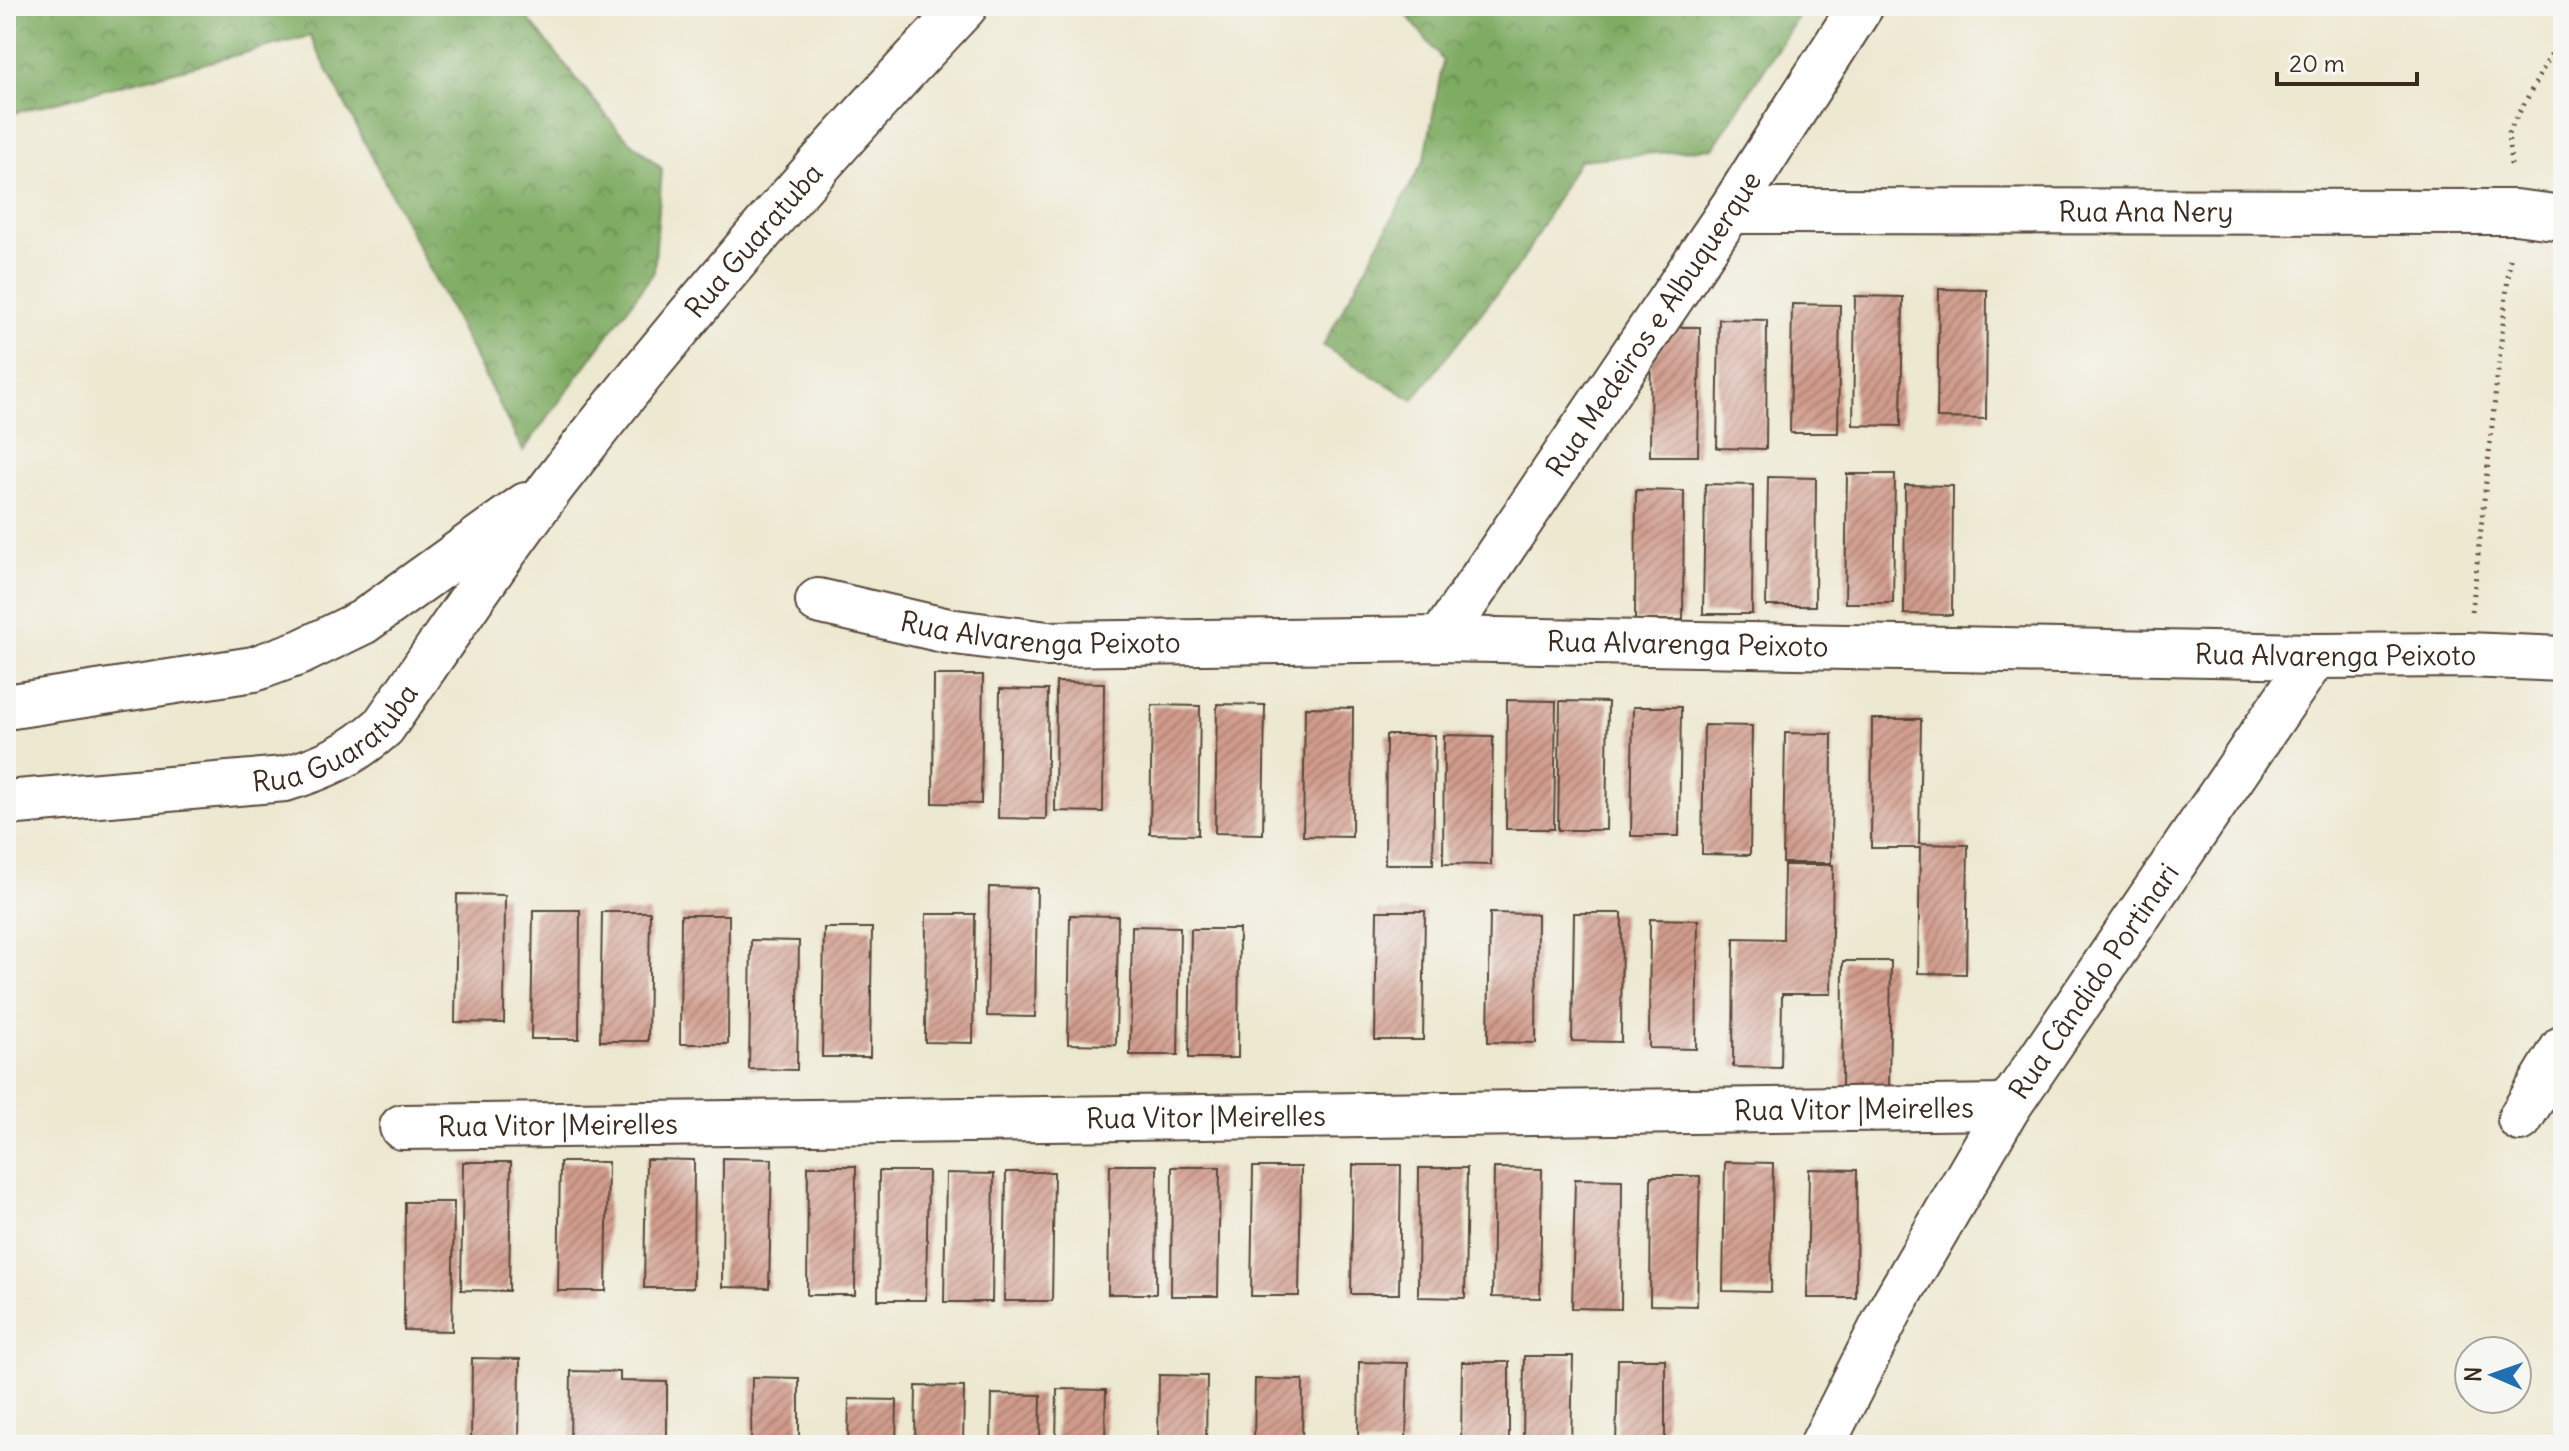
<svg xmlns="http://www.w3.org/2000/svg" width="2569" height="1451" font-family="Delius,sans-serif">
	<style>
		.forest { fill: url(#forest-crowns); stroke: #5d6b41; stroke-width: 2 }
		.building { fill: url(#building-hatch) }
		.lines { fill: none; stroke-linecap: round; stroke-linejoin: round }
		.street-casing { stroke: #564639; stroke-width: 48 }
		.path { stroke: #564639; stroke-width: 5; stroke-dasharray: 2 6; stroke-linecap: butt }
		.street { stroke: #fff; stroke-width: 44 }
		.labels { text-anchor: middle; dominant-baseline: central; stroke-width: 6; stroke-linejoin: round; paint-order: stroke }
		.street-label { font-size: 28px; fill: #3b2a1e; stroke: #f6f6f2 }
	</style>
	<defs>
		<pattern id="forest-crowns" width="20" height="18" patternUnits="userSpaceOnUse" patternTransform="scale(2)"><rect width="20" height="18" fill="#7fac64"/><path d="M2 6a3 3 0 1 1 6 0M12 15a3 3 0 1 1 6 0" fill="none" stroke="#698c52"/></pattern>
		<pattern id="building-hatch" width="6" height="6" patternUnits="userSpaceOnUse" patternTransform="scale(2)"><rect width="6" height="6" fill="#d09b8c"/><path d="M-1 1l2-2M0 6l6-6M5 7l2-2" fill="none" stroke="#aa7f72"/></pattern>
	</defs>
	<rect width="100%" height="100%" fill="#f6f6f2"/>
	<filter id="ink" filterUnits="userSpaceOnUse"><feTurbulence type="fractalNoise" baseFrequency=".0125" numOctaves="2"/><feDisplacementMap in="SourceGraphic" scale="16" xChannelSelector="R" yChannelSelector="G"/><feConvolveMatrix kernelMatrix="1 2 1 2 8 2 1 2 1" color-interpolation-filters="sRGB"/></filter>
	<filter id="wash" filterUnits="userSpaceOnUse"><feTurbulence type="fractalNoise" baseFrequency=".006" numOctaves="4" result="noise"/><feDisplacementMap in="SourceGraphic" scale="32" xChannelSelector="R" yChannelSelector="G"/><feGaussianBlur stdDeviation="1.8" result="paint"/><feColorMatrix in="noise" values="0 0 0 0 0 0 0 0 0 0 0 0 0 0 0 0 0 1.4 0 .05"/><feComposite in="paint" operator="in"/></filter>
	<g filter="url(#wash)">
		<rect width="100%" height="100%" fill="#ede8d0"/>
		<!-- forest -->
		<path class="forest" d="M6,6h512l100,124 44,39 -8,103 -131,179 -213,-415 -304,79z
			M1400,6h405l-92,142 -134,12 -57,101 -109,139 -90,-54 102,-188 18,-97z"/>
		<g id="blocks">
			<!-- building -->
			<path class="building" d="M1939,289l48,1 -1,129 -49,-1z
				M1855,296l48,1 -2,129 -48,-1z
				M1792,304l48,1 -2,128h-48z
				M1719,319l48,1 -1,129 -49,-1z
				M1651,327h49l-2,129h-48z
				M1847,474h48l-2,129h-48z
				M1768,477l48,1 -1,128h-49z
				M1705,484l48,1 -1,129h-49z
				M1905,485l48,1 -1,129 -48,-1z
				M1636,490l48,1 -1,129h-48z
				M934,675h49l-2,129 -48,-1z
				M1056,682l48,1 -1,129 -48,-1z
				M1000,689l48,1 -2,129 -48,-1z
				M1507,700l49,1 -2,128h-48z
				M1560,701l48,1 -2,128h-48z
				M1217,704l48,1 -2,129 -48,-1z
				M1152,705l48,1 -2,129 -48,-1z
				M1305,707l48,1 -1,129 -49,-1z
				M1633,707h48l-2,129h-48z
				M1872,719h49l-2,125 49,1 -2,129 -48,-1 2,-125h-49z
				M1704,725l48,1 -2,129 -48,-1z
				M1785,733l47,1 -1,129h-48z
				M1386,735h49l-2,129h-48z
				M1444,735l49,1 -2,129 -48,-1z
				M1784,865h49l-2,129h-49l-1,74 -48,-1 1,-129 49,1z
				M989,887l48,1 -2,129 -48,-1z
				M457,894l48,1 -1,128 -49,-1z
				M533,910h47l-1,129h-48z
				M1377,911h48l-2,129h-48z
				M602,912h48l-2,129h-48z
				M1490,913l47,1 -1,129 -48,-1z
				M1574,913h48l-1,129 -49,-1z
				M926,914h49l-2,129 -48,-1z
				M681,915h48l-1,129h-48z
				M1070,915l48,1 -2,129 -48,-1z
				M1650,919l48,1 -2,129 -47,-1z
				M1132,926l48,1 -2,128h-48z
				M824,928h48l-2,129h-48z
				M1191,929h48l-1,129h-49z
				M751,940l48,1 -2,129 -48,-1z
				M1843,961h48l-2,129h-47z
				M723,1158l49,1 -3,129 -47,-1z
				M646,1159l48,1 -1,128h-49z
				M463,1162h48l-2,129 -48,-1z
				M560,1162h48l-2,129h-48z
				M1725,1162l48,1 -2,129 -48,-1z
				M1110,1165h47l-1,129h-48z
				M1353,1165h48l-2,129h-48z
				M808,1166h48l-1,129h-48z
				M1172,1167h48l-2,129h-47z
				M1253,1167h48l-2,129h-48z
				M1419,1168h48l-2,130 -47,-1z
				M1494,1168l48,1 -2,129 -48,-1z
				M1809,1169l48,1 -1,128h-49z
				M879,1171h49l-2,129h-48z
				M1006,1172h48l-2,129h-48z
				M946,1173l48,1 -2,128h-48z
				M1651,1176h49l-3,130 -47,-1z
				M1575,1179l47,1 -1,129 -49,-1z
				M405,1202h49l-2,129 -48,-1z
				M1524,1356h49l-2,89h-48z
				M472,1358l48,1 -1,86h-48z
				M1618,1359h47v86h-49z
				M1359,1362l49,1 -2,82h-48z
				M1462,1362h47v83h-48z
				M571,1371l49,1v9l47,1v63h-97z
				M1159,1375l48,1 -1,69h-48z
				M752,1377l47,1v67h-48z
				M1255,1379l48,1 -1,65h-48z
				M916,1386l48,1 -1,58h-48z
				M1057,1389l49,1 -1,55h-49z
				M992,1394l49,1 -1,50h-49z
				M849,1399l48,1 -1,45h-48z"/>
		</g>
	</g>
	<g filter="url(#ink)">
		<use href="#blocks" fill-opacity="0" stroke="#564639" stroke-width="2"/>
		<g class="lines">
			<!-- street casing -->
			<g class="street-casing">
				<g id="street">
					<path id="s1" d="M1730,211l785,1 48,6"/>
					<path id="s2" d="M818,601l130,30 99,13 394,-5 874,17 152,-1 96,4"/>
					<path id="s3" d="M1441,639l289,-428 131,-205"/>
					<path d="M6,707l248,-38 47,-17 62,-30 163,-117"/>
					<path id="s4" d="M6,803l279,-24c40,-12 66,-24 98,-52 57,-81 111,-164 171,-243 128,-166 267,-326 411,-478"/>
					<path d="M2520,1119l43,-71"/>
					<path id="s5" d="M402,1127l1606,-20"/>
					<path id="s6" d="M1822,1445l71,-140 115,-198 307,-451"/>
				</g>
			</g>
			<!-- path -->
			<path class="path" d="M2511,165l-3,-32 55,-100
				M2472,611l38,-352"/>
			<!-- street -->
			<use href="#street" class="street"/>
		</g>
	</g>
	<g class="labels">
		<!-- street labels -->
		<g class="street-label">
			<text stroke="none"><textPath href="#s1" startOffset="416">Rua Ana Nery</textPath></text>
			<text stroke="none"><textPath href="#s4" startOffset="1004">Rua Guaratuba</textPath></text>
			<text stroke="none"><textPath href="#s3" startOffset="380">Rua Medeiros e Albuquerque</textPath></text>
			<text stroke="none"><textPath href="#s2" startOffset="226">Rua Alvarenga Peixoto</textPath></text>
			<text stroke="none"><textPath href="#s2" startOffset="874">Rua Alvarenga Peixoto</textPath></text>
			<text stroke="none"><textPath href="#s2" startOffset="1522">Rua Alvarenga Peixoto</textPath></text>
			<text stroke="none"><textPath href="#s4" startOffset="344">Rua Guaratuba</textPath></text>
			<text stroke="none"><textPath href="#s6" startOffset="538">Rua Cândido Portinari</textPath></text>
			<text stroke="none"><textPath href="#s5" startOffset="1452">Rua Vitor |Meirelles</textPath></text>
			<text stroke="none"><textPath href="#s5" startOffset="804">Rua Vitor |Meirelles</textPath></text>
			<text stroke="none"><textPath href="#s5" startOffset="156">Rua Vitor |Meirelles</textPath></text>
		</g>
	</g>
	<!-- margin -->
	<rect width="2569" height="1451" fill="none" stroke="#f6f6f2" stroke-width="32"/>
	<!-- north arrow -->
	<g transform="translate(2493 1375) rotate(272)"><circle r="38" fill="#f6f6f2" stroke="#aba49d" stroke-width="2"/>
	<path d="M0-6L14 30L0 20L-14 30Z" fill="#1f6fb2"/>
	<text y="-12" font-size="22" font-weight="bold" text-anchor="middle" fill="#3b2a1e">N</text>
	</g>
	<!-- scale -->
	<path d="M2277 72v12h140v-12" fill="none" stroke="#3b2a1e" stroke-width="4"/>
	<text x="2289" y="72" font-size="24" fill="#3b2a1e" stroke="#f6f6f2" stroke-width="6" paint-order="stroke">20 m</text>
</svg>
